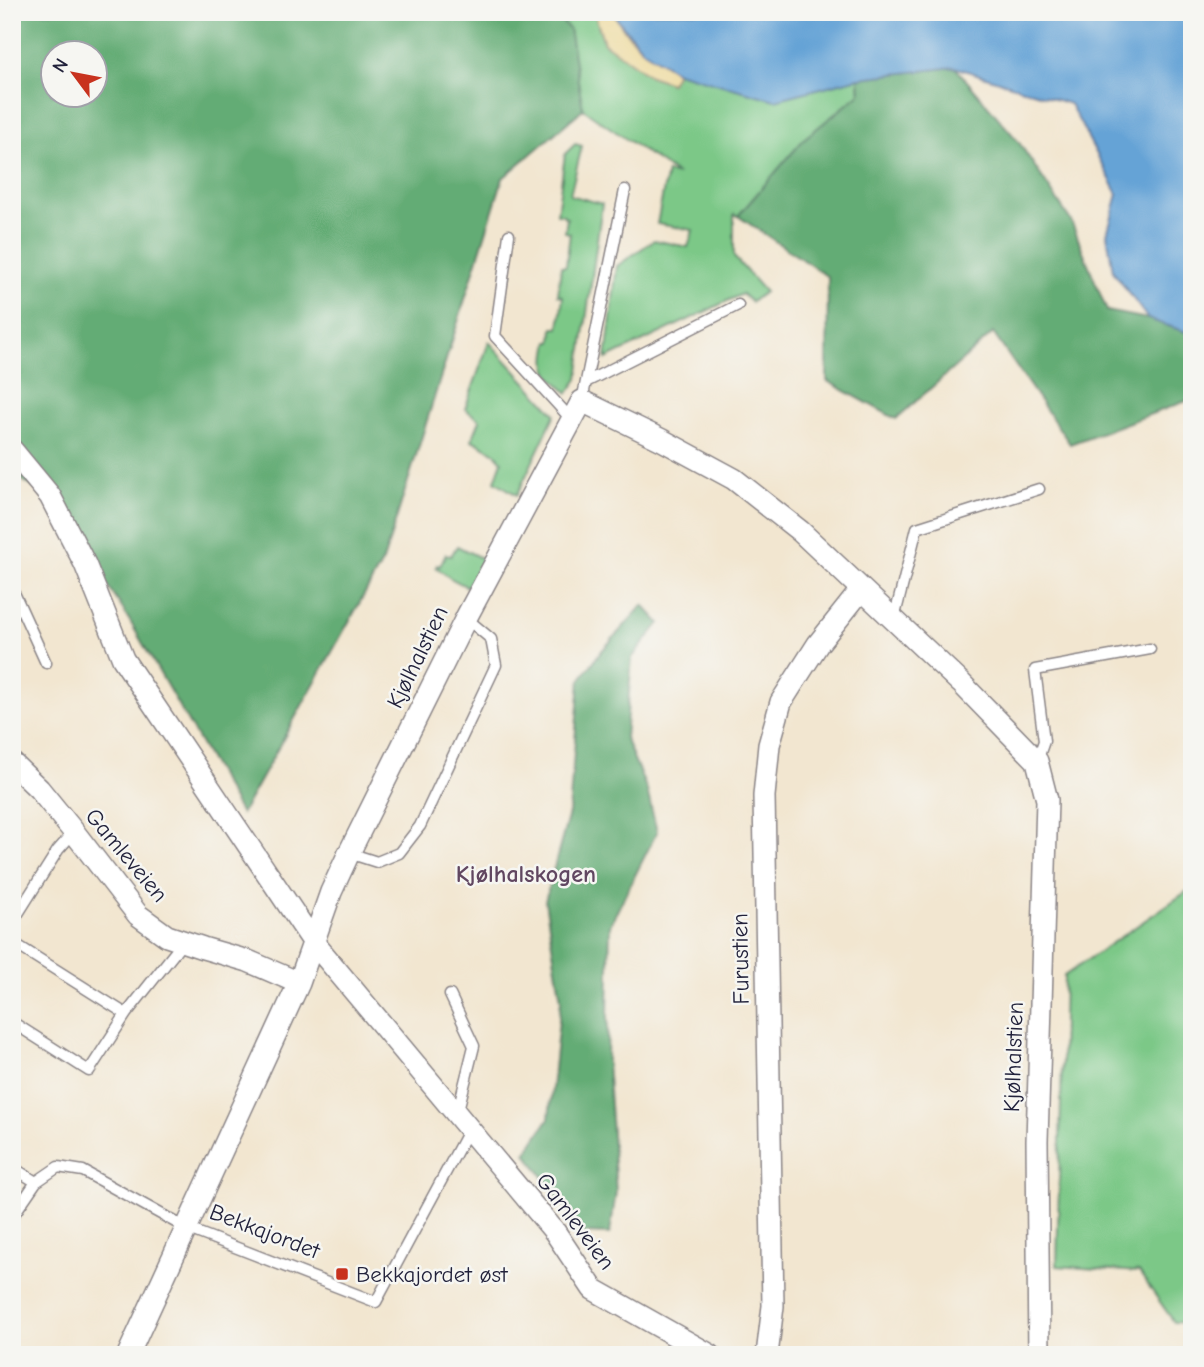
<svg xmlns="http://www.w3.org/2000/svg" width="1204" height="1367" font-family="'Comic Neue',sans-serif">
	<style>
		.green { fill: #7bc887; stroke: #4e7561; stroke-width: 2 }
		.forest { fill: #64ac74; stroke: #436758; stroke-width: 2; fill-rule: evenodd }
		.sand { fill: #eeda9e; stroke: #887e6c; stroke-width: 2 }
		.water { fill: #65a3d6; stroke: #446288; stroke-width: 2 }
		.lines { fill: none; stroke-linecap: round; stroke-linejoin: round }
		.lane-casing { stroke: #8a8486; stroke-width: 13 }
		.street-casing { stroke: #8a8486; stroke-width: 24 }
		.lane { stroke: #fff; stroke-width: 10 }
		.street { stroke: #fff; stroke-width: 21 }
		.poi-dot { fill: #c8321e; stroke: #f6f6f2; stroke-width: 2.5 }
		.labels { text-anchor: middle; stroke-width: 5; stroke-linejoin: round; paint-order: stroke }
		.street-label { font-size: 23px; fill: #22223b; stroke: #f6f6f2 }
		.poi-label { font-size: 23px; fill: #22223b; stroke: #f6f6f2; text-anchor: start }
		.neighbourhood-label { font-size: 24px; font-weight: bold; fill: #614761; stroke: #f6f6f2 }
	</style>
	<rect width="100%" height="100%" fill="#f6f6f2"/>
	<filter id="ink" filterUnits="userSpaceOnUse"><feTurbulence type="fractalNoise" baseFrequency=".0143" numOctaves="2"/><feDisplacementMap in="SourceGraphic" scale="14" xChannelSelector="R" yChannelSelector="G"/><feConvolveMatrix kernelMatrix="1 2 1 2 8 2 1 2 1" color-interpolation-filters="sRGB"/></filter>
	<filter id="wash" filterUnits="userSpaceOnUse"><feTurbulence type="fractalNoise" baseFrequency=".00686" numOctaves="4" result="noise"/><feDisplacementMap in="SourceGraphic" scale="28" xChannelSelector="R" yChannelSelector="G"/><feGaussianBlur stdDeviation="1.57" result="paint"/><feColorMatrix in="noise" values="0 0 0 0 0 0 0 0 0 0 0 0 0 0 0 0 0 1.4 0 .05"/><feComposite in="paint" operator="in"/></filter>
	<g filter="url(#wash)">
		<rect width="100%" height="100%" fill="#f2e6d0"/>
		<path class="green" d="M552 12H594L604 43 670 83 677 72 775 100 859 78 860 94 805 138 738 216 734 214V257L765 292 751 302 742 294 606 359 617 266 654 240 688 247 693 230 657 224 667 172 678 175 583 109 569 30Z
			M575 144 582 146 570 195 602 204 578 379 568 393C548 374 542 371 549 342H552L553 328H559L563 296 558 295 561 266H566L570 233 565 232 567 218 564 217V215L557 214 565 154Z
			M489 342 555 414 517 495 495 481 502 461 494 452 472 440 480 420 465 409Z
			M457 546 483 559 467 587 450 578 436 567 437 565 440 566 446 554 451 556Z
			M1192 888V1323L1174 1322 1139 1272 1057 1266 1064 976Z"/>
		<path class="forest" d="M12 12H552L569 29 583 109 503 178 383 561 241 814 124 611 50 497 12 474ZM52 52H94V94H52Z
			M955 67 1018 141 1071 221 1107 311 1148 319 1192 334V399L1070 444 993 333 896 419 827 381 828 277 738 216 805 138 860 94 859 78Z
			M643 605 660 623 632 658 625 738 647 790 657 832 610 925 607 1061 616 1192 610 1234 584 1233 526 1153 549 1118 561 1000 545 901 569 813 580 680 599 654Z"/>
		<path class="sand" d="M594 12H614C624 39 654 58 677 72L671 83 650 76 604 43Z"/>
		<path class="water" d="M614 12H1192V334L1148 319 1113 271 1107 234 1118 194 1070 104 955 67 859 78 775 100 677 72 644 51 617 19Z"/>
	</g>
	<g filter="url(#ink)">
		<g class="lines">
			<g class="lane-casing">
				<path id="lane" d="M509 235 495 336 572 420
					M586 382 738 305
					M582 401 625 190
					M15 595 46 663
					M894 619 917 528 1039 489
					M1037 761 1044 741 1035 670 1150 649
					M349 853 377 862 399 853 420 826 496 665 491 639 466 618
					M12 923 58 850 74 832
					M12 942 126 1014
					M450 995 474 1046 457 1114
					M12 1022 89 1071 126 1014 184 941
					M12 1167 36 1182
					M12 1217 36 1182 58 1167 83 1171 186 1228 376 1302 469 1129"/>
			</g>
			<g class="street-casing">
				<path id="street" d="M12 450 50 496 85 564 123 659 314 943 555 1232 593 1289 710 1355
					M12 763 39 789 74 832 138 915 167 936 203 948 248 961 299 983
					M128 1355 299 983 331 892 349 853 466 618 582 401 662 440 734 479 800 531 961 683 1037 761 1047 800 1037 1141 1039 1355
					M767 1355 773 1306 764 796 769 745 781 702 818 644 861 590"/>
			</g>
			<use href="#lane" class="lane"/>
			<use href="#street" class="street"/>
		</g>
	</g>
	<rect class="poi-dot" x="335" y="1267" width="14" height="14" rx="3.5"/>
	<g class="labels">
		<g class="street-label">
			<text transform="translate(417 657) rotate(-64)" y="8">Kjølhalstien</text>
			<text transform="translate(127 855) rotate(50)" y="8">Gamleveien</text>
			<text transform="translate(740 959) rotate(-91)" y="8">Furustien</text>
			<text transform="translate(1013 1057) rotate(-88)" y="8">Kjølhalstien</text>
			<text transform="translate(576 1221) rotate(53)" y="8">Gamleveien</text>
			<text transform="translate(265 1231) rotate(21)" y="8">Bekkajordet</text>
		</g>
		<g class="poi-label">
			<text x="356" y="1282">Bekkajordet øst</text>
		</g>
		<g class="neighbourhood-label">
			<text x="526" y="882">Kjølhalskogen</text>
		</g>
	</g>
	<rect width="1204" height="1367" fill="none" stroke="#f6f6f2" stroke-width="42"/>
	<g transform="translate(74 74) rotate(302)"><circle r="33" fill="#f6f6f2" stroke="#a1a1a9" stroke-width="2"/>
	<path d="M0-5L12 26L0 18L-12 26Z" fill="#c8321e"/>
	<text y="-10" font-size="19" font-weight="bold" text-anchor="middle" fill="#22223b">N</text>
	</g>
</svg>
